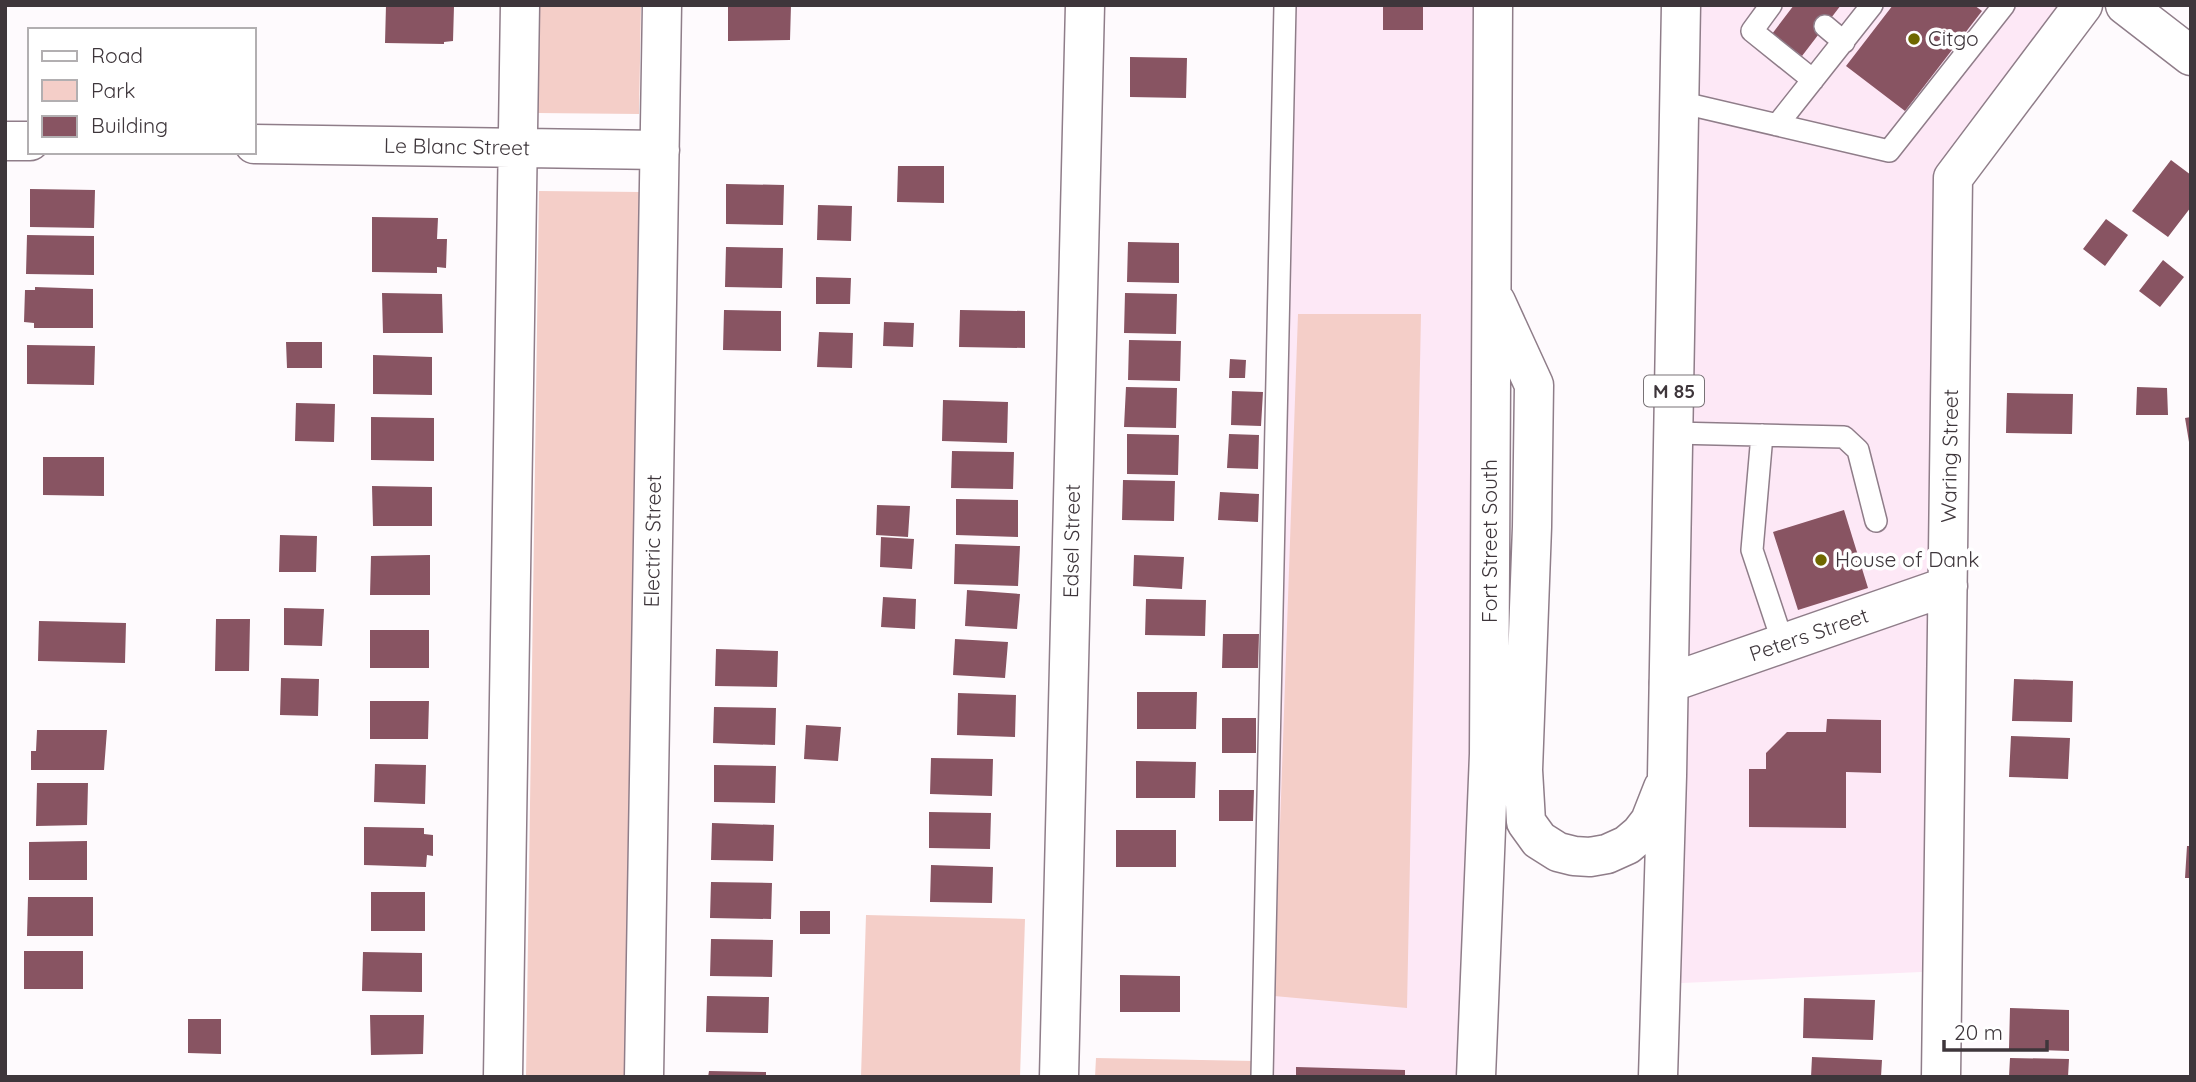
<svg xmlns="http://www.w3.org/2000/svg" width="2196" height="1082" font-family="Quicksand,sans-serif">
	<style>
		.built { fill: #fde8f6 }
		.green { fill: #f4cec8 }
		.building { fill: #885462 }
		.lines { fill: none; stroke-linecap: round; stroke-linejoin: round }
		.service-casing { stroke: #8f7d89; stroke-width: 24 }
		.minor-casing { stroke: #8f7d89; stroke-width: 41 }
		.secondary-casing { stroke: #8f7d89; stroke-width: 41 }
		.primary-casing { stroke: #8f7d89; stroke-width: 41 }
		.service { stroke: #fff; stroke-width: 21 }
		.minor { stroke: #fff; stroke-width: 38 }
		.secondary { stroke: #fff; stroke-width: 38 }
		.primary { stroke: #fff; stroke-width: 38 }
		.poi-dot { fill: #6f6800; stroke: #fff; stroke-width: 2.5 }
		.labels { text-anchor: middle; stroke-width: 7; stroke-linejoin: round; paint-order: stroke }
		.shield { fill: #fff; stroke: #787276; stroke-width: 2 }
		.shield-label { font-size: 19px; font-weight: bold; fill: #3e363b }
		.poi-label { font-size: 21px; fill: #3e363b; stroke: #fff; text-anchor: start }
		.street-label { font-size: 21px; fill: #3e363b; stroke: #fff }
	</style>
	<rect width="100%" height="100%" fill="#fefafd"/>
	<path class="built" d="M1285 5H1493L1476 1077H1262Z
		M1681 5H2083L1953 178 1943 971 1661 984Z"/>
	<path class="green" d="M538 5H641L639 114 537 113Z
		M539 191 641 192 628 1077H526Z
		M1298 314H1421L1407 1008 1274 996Z
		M866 915 1025 919 1020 1077H861Z
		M1096 1058 1254 1061V1077H1095Z"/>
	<path class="building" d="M386 5 454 6 453 41 444 42V44L385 43Z
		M728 5H791L790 40 728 41Z
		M1383 5H1423V30H1383Z
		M1794 5H1841L1802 56 1772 34Z
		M1893 5H1974L1982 11 1905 111 1846 66Z
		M1130 57 1187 58 1186 98 1130 97Z
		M2171 160 2191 175V207L2168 237 2132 211Z
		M898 166H944V203L897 202Z
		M726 184 784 185 783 225 726 224Z
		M30 189 95 190 94 228 30 227Z
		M818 205 852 206 851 241 817 240Z
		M372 217 438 218 437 239H447L446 268 437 267V273L372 272Z
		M2106 219 2128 235 2105 266 2083 249Z
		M27 235 94 236V275L26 274Z
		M1128 242 1179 243V283L1127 282Z
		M726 247 783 248 782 288 725 287Z
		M2163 260 2184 277 2160 307 2139 291Z
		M816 277 851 278 850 304H816Z
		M35 287 93 289V328H34V323L24 322 25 290H35Z
		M382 293 442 294 443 333H383Z
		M1125 293 1177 294 1176 334 1124 333Z
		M724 310 781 311V351L723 350Z
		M960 310 1025 311V348L959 347Z
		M884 322 914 323 913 347 883 346Z
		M819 332 853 333 852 368 817 367Z
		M1129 340 1181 341 1180 381 1128 380Z
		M286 342H322V368H287Z
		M27 345 95 346 94 385 27 384Z
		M373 355 432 357V395L373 394Z
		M1230 359 1246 360 1245 378H1229Z
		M1126 387 1177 388 1176 428 1124 427Z
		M2137 387 2167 388 2168 415H2136Z
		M1232 391 1263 392 1261 426 1231 425Z
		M2007 393 2073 394 2072 434 2006 433Z
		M943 400 1008 402 1007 443 942 441Z
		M296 403 335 404 334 442 295 441Z
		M371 417 434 418V461L371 460Z
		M2191 417V441L2189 442 2185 418Z
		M1127 434 1179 435 1178 475 1127 474Z
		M1229 434 1259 435 1258 469 1227 468Z
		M952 451 1014 452 1013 489 951 488Z
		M43 457H104V496L43 495Z
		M1123 480 1175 481 1174 521 1122 520Z
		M372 486 432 487V526H373Z
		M1220 492 1259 494 1258 522 1218 520Z
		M956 499 1018 500V537L956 535Z
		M877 505 910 506 908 537 876 535Z
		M1844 510 1868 588 1798 610 1773 532Z
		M280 535 317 536 316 572H279Z
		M881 537 914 539 912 569 880 567Z
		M955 544 1020 546 1018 586 954 584Z
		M430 555V595H370L371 556Z
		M1134 555 1184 557 1182 589 1133 586Z
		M967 590 1020 594 1017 629 965 626Z
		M883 597 916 599 915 629 881 627Z
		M1146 599 1206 600 1205 636 1145 635Z
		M284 608 324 609 322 646 284 645Z
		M216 619H250L249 671H215Z
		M39 621 126 623 125 663 38 661Z
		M370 630H429V668H370Z
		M1223 634H1259L1258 668H1222Z
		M955 639 1008 642 1005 678 953 675Z
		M716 649 778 651 777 687 715 686Z
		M281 678 319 679 318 716 280 715Z
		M2014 679 2073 681 2072 722 2012 721Z
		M1137 692H1197L1196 729H1137Z
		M958 693 1016 695 1015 737 957 735Z
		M370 701H429L428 739H370Z
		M714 707 776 708 775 745 713 743Z
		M1222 718H1256V753H1222Z
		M1827 719 1881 720V773L1846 772V828L1749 827V769H1766V753L1787 732H1826Z
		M806 725 841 727 838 761 804 759Z
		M37 730H107L104 770H31V751H36Z
		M2011 736 2070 738 2068 779 2009 777Z
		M931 758 993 759 992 796 930 794Z
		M1136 761 1196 762 1195 798H1136Z
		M375 764 426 765 425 804 374 802Z
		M714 765 776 766 775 803 714 802Z
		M37 783H88L87 825 36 826Z
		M1219 790H1254L1253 821H1219Z
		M929 812 991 813 990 849 929 848Z
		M712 823 774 825 773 861 711 860Z
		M364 827 424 828V834L433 835V856L427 855 426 867 364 865Z
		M1116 830H1176V867H1116Z
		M87 841V880H29V842Z
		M2187 846H2191V878H2185Z
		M931 865 993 867 992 903 930 902Z
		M711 882 772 883 771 919 710 918Z
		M371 892H425V931H371Z
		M28 897H93V936H27Z
		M800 911H830V934H800Z
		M711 939 773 940 772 977 710 976Z
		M24 951H83V989H24Z
		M363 952 422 953V992L362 991Z
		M1120 975 1180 976V1012H1120Z
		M707 996 769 997 768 1033 706 1032Z
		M1804 998 1875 1000 1873 1040 1803 1038Z
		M2010 1008 2069 1010V1051L2009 1049Z
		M370 1015H424L423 1054 371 1055Z
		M188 1019H221V1054L188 1053Z
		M1812 1057 1882 1060 1881 1077H1811Z
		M2010 1058 2069 1059 2068 1077H2009Z
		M1296 1067 1405 1070V1077H1296Z
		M709 1071 766 1072V1077H708Z"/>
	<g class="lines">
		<g class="service-casing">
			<path id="service" d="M1771 5 1752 31 1813 80
				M1825 26 1844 42
				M1679 102 1889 151 2004 5
				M1777 125 1872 5
				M1674 433 1844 437 1858 450 1876 521
				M1762 435 1752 550 1783 643
				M1262 1077 1285 5"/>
		</g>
		<g class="minor-casing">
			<path id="minor" d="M5 141H30
				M254 144 660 150
				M1669 683 1948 586
				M503 1077 520 5
				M644 1077 662 5
				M1059 1077 1085 5
				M1941 1077 1953 178 2083 5"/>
		</g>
		<g class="secondary-casing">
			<path id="secondary" d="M2125 5 2191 56"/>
		</g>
		<g class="primary-casing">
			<path id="primary" d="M1496 302 1534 385 1532 527 1523 770 1526 822 1539 840 1558 852 1574 856 1590 857 1607 854 1627 845 1640 834 1650 821 1663 788
				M1476 1077 1489 754 1493 5
				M1658 1077 1667 776 1681 5"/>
		</g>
		<use href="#service" class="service"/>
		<use href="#minor" class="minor"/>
		<use href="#secondary" class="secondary"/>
		<use href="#primary" class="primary"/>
	</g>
	<g class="poi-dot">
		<circle cx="1914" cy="39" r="7"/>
		<circle cx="1821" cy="560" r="7"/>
	</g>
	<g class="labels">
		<rect class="shield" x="1644" y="375.5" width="60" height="31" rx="5"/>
		<g class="shield-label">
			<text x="1674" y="398">M 85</text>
		</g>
		<g class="poi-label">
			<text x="1928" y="46">Citgo</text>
			<text x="1835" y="567">House of Dank</text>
		</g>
		<g class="street-label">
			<text transform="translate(457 147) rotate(1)" y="7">Le Blanc Street</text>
			<text transform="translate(1950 456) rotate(-89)" y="7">Waring Street</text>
			<text transform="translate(653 541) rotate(-89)" y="7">Electric Street</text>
			<text transform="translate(1072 541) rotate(-89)" y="7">Edsel Street</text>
			<text transform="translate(1490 541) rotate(-90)" y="7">Fort Street South</text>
			<text transform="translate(1809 635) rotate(-19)" y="7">Peters Street</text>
		</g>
	</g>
	<rect width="2196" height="1082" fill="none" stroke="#3e363b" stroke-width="14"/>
	<rect x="28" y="28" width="228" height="126" fill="#ffffff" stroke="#b2afb1" stroke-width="2"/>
	<rect x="42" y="51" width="35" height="10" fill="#ffffff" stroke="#b2afb1" stroke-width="2"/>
	<text x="91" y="63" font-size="21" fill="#3e363b">Road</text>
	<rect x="42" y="80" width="35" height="21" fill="#f4cec8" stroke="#b2afb1" stroke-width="2"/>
	<text x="91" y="98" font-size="21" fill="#3e363b">Park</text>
	<rect x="42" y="116" width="35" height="21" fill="#885462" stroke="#b2afb1" stroke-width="2"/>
	<text x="91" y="133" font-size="21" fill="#3e363b">Building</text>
	<path d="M1944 1040v10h103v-10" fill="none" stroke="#3e363b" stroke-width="3.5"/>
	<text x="1954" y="1040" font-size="21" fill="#3e363b" stroke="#ffffff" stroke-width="5" paint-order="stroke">20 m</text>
</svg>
